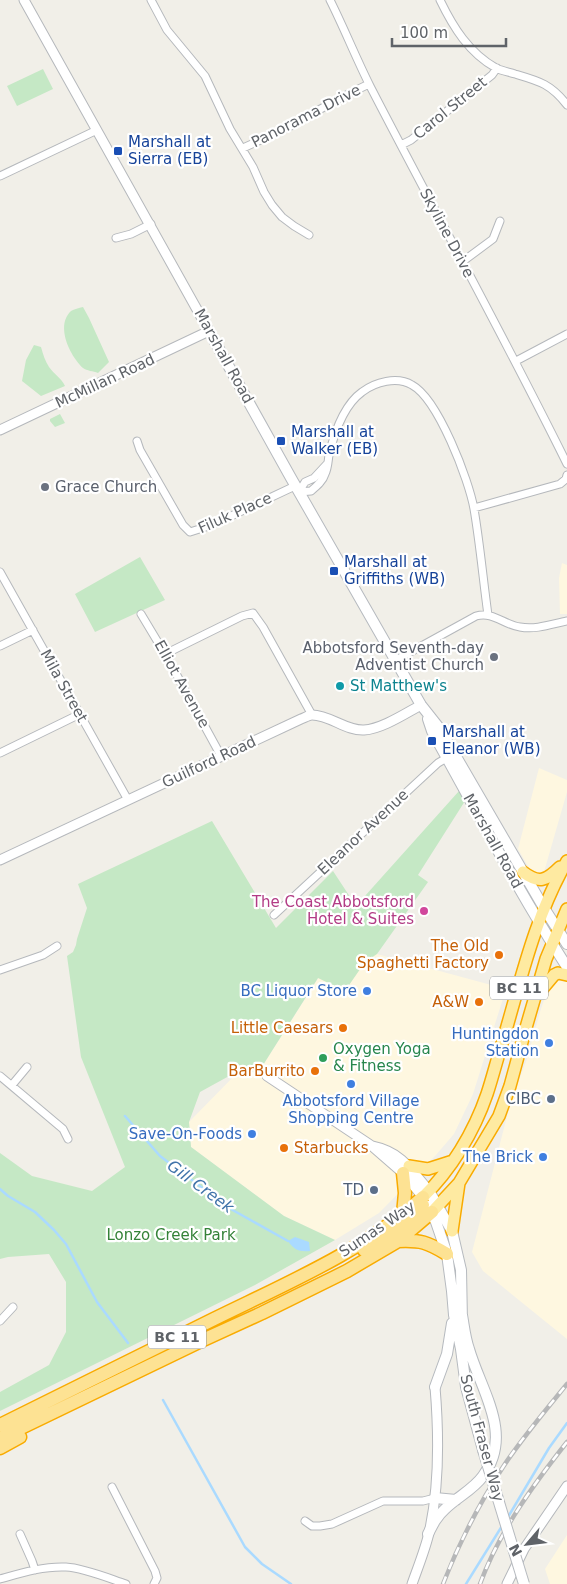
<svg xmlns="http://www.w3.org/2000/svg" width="567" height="1584" font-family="'DejaVu Sans',sans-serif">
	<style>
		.commercial { fill: #fef7e0 }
		.green { fill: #c5e8c5 }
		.water { fill: #aadaff }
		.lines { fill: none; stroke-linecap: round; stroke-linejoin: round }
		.stream { stroke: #aadaff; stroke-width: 2.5 }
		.minor-casing { stroke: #b5b8bc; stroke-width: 9 }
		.tertiary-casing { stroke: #b5b8bc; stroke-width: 11 }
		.secondary-casing { stroke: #b6babf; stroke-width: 12 }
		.trunk-casing { stroke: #f9ab00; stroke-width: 14 }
		.motorway-casing { stroke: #f9ab00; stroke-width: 15 }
		.minor { stroke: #fff; stroke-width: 7 }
		.tertiary { stroke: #fff; stroke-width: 9 }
		.secondary { stroke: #fff; stroke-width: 10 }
		.trunk { stroke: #feeaa1; stroke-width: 11 }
		.motorway { stroke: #fde293; stroke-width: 12 }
		.rail-casing { stroke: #b6b7b8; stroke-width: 4.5 }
		.rail { stroke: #fff; stroke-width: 2.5; stroke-dasharray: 8; stroke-linecap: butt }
		.secondary-bridge-casing { stroke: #b6babf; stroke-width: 12; stroke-linecap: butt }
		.secondary-bridge { stroke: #fff; stroke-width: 10 }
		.transit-dot { fill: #1a4fb4; stroke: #fff; stroke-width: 2 }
		.worship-dot { fill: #6b7280; stroke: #fff; stroke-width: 2 }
		.culture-dot { fill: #0f9aa8; stroke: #fff; stroke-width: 2 }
		.hotel-dot { fill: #d1479c; stroke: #fff; stroke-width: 2 }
		.food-dot { fill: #e8710a; stroke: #fff; stroke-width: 2 }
		.shop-dot { fill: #3f7fe0; stroke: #fff; stroke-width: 2 }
		.leisure-dot { fill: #2e9e5b; stroke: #fff; stroke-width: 2 }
		.service-dot { fill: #5c6f8a; stroke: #fff; stroke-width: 2 }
		.labels { text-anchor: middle; stroke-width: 4.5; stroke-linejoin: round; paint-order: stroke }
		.shield { fill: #fff; stroke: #8f9295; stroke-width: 1 }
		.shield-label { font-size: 14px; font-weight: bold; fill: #5f6368 }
		.street-label { font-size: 15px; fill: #5f6368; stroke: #fff }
		.transit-label { font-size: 15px; fill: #164399; stroke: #fff; text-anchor: start }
		.worship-label { font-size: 15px; fill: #5b616d; stroke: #fff; text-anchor: start }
		.culture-label { font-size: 15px; fill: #0d838f; stroke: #fff; text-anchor: start }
		.hotel-label { font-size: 15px; fill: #b23c85; stroke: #fff; text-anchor: end }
		.food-label { font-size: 15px; fill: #c56008; stroke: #fff; text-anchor: end }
		.shop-label { font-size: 15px; fill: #366cbe; stroke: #fff; text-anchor: end }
		.leisure-label { font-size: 15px; fill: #27864d; stroke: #fff; text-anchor: start }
		.service-label { font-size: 15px; fill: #4e5e75; stroke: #fff; text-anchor: end }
		.park-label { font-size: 15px; fill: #348238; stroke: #fff }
		.water-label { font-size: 16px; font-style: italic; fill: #4174aa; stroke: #fff }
	</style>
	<rect width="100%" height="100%" fill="#f1efe8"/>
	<path class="commercial" d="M562 563 567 565V614H560L559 578Z
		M539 768 567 780V792L544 872 535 873 529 868 518 849Z
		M340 944 506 989 473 1094 454 1134 435 1156 379 1213 335 1240 284 1216 191 1147 189 1122 240 1070 258 1073Z
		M560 980 567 982V1339L483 1271 472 1252 511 1101 527 1059 540 1012 548 988 553 981Z
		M567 1535V1584H550L545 1569Z"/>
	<path class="green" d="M43 69 53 89 17 106 7 86Z
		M83 307 89 318 109 362 98 373C93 371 87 371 83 368 70 356 55 326 71 311 74 309 79 308 83 307Z
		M34 345 41 347C43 354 45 361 49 367 54 374 62 379 65 386L41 396 22 381 26 360Z
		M60 414 65 423 55 427 50 421V419Z
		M140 557 165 600 95 632 75 594Z
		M459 791 465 801 418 875 428 882 377 954 365 962 345 991 318 978 258 1073 240 1070 200 1092 189 1122 191 1147 284 1216 335 1240 255 1285 0 1411V1392L49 1365 66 1332V1282L49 1254 8 1257 0 1259V1153L32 1176 92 1191 125 1167 81 1057 67 956 73 952 76 945 77 939 87 908 78 884 212 821 276 928 333 871 356 906Z"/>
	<path class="water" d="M295 1237 309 1242 310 1251C299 1252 294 1250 288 1241Z"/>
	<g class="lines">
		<path class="stream" d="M125 1116 160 1156 229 1208 288 1241
			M0 1189 8 1196 35 1212 54 1230 66 1244 97 1302 128 1343
			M163 1400 245 1547 262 1564 291 1584
			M508 1517 549 1448 567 1423
			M466 1584 502 1526"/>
		<g class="minor-casing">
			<path id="minor" d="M151 0 167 30 205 76 230 129 253 167 264 192 272 205 282 217 294 226 309 235
				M330 0C344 28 356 58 370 86 435 212 504 336 567 464
				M440 0C453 27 469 53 496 68 502 71 509 72 515 74 539 81 551 84 567 105
				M401 145 411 140 492 75 497 68
				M243 148 287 128 340 98 369 84
				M0 176 97 130
				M116 238 131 234 151 224
				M462 262 493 239 500 221
				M516 361 567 334
				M137 441 140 450 183 525 190 532 212 525 295 486
				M299 492 311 491C317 486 323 481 325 474 328 468 328 461 329 455 334 434 344 405 362 392 375 382 397 376 412 385 438 399 469 480 474 509 480 544 483 579 488 615
				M299 492 305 482 314 478 327 464
				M474 508 560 484 566 479 567 475
				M0 572 128 800
				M141 614 168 659 221 756
				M0 646 33 630
				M165 654 242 616 253 613 263 627 312 715
				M396 660 476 616C493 611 504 625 520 627 536 630 552 624 567 621
				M0 753 80 714
				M274 915 438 763 450 756
				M0 970 43 955 57 946
				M0 1076 63 1129 68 1139
				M12 1085 27 1067
				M0 1321 13 1307
				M112 1487 155 1571 157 1578 154 1584
				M305 1521 312 1526H320L332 1524 383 1501H423L435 1498
				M20 1534 32 1561 35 1570
				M0 1579C21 1573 43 1566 66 1567 84 1568 108 1578 126 1584"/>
		</g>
		<g class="tertiary-casing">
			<path id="tertiary" d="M0 430 209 331 24 0
				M0 860 301 719C304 718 309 715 312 715 330 715 346 731 364 730 382 729 406 713 421 705
				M267 1076 372 1146 403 1173 423 1197
				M372 1146C401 1152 411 1169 429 1191
				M412 1584C418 1567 425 1550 429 1533 440 1485 439 1435 435 1387
				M507 1584 524 1549 567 1486"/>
		</g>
		<g class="secondary-casing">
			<path id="secondary" d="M209 331 291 478 421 705 440 729 544 908 567 944
				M428 719 432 731C476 810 518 891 567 967
				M429 1191 452 1231 461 1270 462 1321
				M428 1206 436 1222 447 1254 452 1291 454 1315 461 1349 466 1387 483 1450
				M435 1387 447 1354 452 1323
				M435 1498 456 1500
				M428 1534C433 1524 437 1516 445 1509 457 1497 473 1490 483 1476 514 1434 481 1391 469 1349 465 1338 464 1326 462 1315"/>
		</g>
		<g class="trunk-casing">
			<path id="trunk" d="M523 872C539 884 546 881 560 867
				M538 994 554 975 558 973 567 975
				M409 1166 428 1169 453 1161
				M423 1197C451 1170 474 1132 487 1094 492 1079 496 1063 501 1047 520 984 534 918 567 861
				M432 1212 459 1183 499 1116 510 1086 525 1031 546 959 567 909
				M452 1231 459 1183"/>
		</g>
		<g class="motorway-casing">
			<path id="motorway" d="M403 1173 405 1193 403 1214
				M398 1241C421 1240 427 1242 447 1254
				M364 1250 411 1219 423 1205
				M0 1425C72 1390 143 1354 214 1319 285 1284 364 1251 423 1197
				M0 1438 203 1340 262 1313 347 1271 398 1241 432 1212
				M0 1448 20 1437"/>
		</g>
		<use href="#minor" class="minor"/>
		<use href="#tertiary" class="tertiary"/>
		<use href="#secondary" class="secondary"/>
		<use href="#trunk" class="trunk"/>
		<use href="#motorway" class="motorway"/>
		<g class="rail-casing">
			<path id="rail" d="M443 1584C459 1543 479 1504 503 1467 522 1438 545 1411 567 1384
				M480 1584C499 1532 533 1485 567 1442"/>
		</g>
		<use href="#rail" class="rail"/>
		<g class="secondary-bridge-casing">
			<path id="secondary-bridge" d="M483 1450 524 1584"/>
		</g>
		<use href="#secondary-bridge" class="secondary-bridge"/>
	</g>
	<g class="transit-dot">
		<rect x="113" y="146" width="10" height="10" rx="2.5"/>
		<rect x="276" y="436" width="10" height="10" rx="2.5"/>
		<rect x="329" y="566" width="10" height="10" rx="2.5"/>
		<rect x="427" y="736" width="10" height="10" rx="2.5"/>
	</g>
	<g class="worship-dot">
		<circle cx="45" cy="487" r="5"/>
		<circle cx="494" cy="657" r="5"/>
	</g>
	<circle class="culture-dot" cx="340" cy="686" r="5"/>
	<circle class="hotel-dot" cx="424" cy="911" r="5"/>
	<g class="food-dot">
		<circle cx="499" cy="955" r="5"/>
		<circle cx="479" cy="1002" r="5"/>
		<circle cx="343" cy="1028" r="5"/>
		<circle cx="315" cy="1071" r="5"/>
		<circle cx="284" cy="1148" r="5"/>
	</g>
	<g class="shop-dot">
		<circle cx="367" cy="991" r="5"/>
		<circle cx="549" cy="1043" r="5"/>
		<circle cx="351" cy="1084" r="5"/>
		<circle cx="252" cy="1134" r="5"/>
		<circle cx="543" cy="1157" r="5"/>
	</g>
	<circle class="leisure-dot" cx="323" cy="1058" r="5"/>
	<g class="service-dot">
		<circle cx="551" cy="1099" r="5"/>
		<circle cx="374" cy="1190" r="5"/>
	</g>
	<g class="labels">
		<g class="shield">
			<rect x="490" y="976.5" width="58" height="23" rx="4"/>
			<rect x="148" y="1325.5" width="58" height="23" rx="4"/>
		</g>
		<g class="shield-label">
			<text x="519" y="993">BC 11</text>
			<text x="177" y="1342">BC 11</text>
		</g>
		<g class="street-label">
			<text transform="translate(450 108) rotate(-39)" y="5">Carol Street</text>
			<text transform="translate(306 116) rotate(-27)" y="5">Panorama Drive</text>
			<text transform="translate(447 233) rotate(62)" y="5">Skyline Drive</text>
			<text transform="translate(224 356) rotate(61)" y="5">Marshall Road</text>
			<text transform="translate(105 381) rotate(-25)" y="5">McMillan Road</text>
			<text transform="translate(235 513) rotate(-24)" y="5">Filuk Place</text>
			<text transform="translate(182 684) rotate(61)" y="5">Elliot Avenue</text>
			<text transform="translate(64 686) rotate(61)" y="5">Mila Street</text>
			<text transform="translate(209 762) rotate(-25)" y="5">Guilford Road</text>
			<text transform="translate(363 832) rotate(-43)" y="5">Eleanor Avenue</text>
			<text transform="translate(493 841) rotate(61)" y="5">Marshall Road</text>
			<text transform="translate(377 1229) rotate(-34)" y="5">Sumas Way</text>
			<text transform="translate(482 1438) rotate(75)" y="5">South Fraser Way</text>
		</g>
		<g class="transit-label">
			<text x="128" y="147">Marshall at<tspan x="128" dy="17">Sierra (EB)</tspan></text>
			<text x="291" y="437">Marshall at<tspan x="291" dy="17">Walker (EB)</tspan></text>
			<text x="344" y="567">Marshall at<tspan x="344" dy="17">Griffiths (WB)</tspan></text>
			<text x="442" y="737">Marshall at<tspan x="442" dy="17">Eleanor (WB)</tspan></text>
		</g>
		<g class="worship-label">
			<text x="55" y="492">Grace Church</text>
			<text x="484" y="653" text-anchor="end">Abbotsford Seventh-day<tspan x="484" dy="17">Adventist Church</tspan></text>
		</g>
		<g class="culture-label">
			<text x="350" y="691">St Matthew's</text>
		</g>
		<g class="hotel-label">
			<text x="414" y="907">The Coast Abbotsford<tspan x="414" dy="17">Hotel &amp; Suites</tspan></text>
		</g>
		<g class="food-label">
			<text x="489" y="951">The Old<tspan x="489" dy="17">Spaghetti Factory</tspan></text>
			<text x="469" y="1007">A&amp;W</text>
			<text x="333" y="1033">Little Caesars</text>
			<text x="305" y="1076">BarBurrito</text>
			<text x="294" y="1153" text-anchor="start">Starbucks</text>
		</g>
		<g class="shop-label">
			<text x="357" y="996">BC Liquor Store</text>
			<text x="539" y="1039">Huntingdon<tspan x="539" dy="17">Station</tspan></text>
			<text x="351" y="1106" text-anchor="middle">Abbotsford Village<tspan x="351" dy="17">Shopping Centre</tspan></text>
			<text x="242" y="1139">Save-On-Foods</text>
			<text x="533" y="1162">The Brick</text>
		</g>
		<g class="leisure-label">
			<text x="333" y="1054">Oxygen Yoga<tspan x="333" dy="17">&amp; Fitness</tspan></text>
		</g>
		<g class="service-label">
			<text x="541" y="1104">CIBC</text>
			<text x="364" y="1195">TD</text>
		</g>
		<g class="park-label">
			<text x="171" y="1240">Lonzo Creek Park</text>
		</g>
		<g class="water-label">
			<text transform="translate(201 1186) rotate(36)" y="6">Gill Creek</text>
		</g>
	</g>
	<g transform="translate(527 1544) rotate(242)" stroke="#ffffff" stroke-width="4" paint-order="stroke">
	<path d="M0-4L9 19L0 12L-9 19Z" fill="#5f6368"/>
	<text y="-8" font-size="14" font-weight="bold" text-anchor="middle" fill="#5f6368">N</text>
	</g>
	<path d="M392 38v8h114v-8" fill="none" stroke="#5f6368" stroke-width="2.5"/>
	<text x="400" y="38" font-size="15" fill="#5f6368" stroke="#ffffff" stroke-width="4" paint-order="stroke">100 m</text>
</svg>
